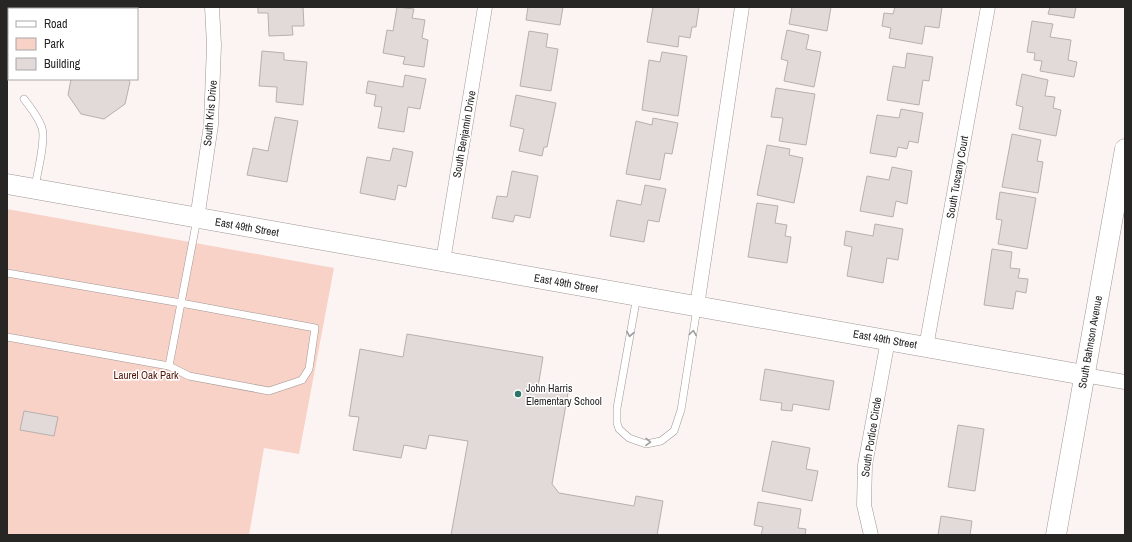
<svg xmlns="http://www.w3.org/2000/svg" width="1132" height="542" font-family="'Archivo Narrow',sans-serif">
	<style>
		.green { fill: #f8d1c7 }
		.building { fill: #e2dad8; stroke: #b7b0ae }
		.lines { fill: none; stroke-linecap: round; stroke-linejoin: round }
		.lane-casing { stroke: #9e9795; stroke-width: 8 }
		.street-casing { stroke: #9e9795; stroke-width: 15 }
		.secondary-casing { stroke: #9e9795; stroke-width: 21 }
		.lane { stroke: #fff; stroke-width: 7 }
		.street { stroke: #fff; stroke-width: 14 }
		.secondary { stroke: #fff; stroke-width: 20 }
		.oneway { stroke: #9e9d9d }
		.poi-dot { fill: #2d746b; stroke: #fff; stroke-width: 1.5 }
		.labels { text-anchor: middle; stroke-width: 3; stroke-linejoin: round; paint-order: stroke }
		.street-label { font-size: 11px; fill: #282525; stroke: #fff }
		.park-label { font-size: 11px; fill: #501508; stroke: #fff }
		.poi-label { font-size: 11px; fill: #282525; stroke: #fff; text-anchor: start }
	</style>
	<rect width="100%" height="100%" fill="#fcf4f2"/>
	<path class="green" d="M7 209 334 268 299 454 264 448 249 535H7Z"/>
	<path class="building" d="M7 7H24L21 9H9V17L7 19Z
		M29 7H73L75 9H30Z
		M258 7H303L304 26H292L293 35 269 36 268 13H258Z
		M397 7 414 9 412 18 425 20 422 38 428 40 424 67 403 64 405 57 383 53 387 30 393 31Z
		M528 7H563L560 25 526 20Z
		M653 7H699L696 27H692L690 38 679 36 678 47 647 42Z
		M792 7H831L827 31 789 24Z
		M895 7H942L939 28 925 26 922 44 889 38 891 28 882 26 884 13 893 14Z
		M1050 7H1076L1074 18 1048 14Z
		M1032 21 1053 24 1050 37 1071 40 1068 60 1077 62 1074 77 1040 71 1042 61 1034 60 1035 53 1027 52Z
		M787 30 809 35 806 49 821 52 814 87 784 81 788 61 781 59Z
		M529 31 548 34 546 47 558 49 551 91 520 86Z
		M262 51 284 53V60L307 62 303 105 276 102 277 87 259 86Z
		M662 52 687 56 678 116 642 110 649 60 660 62Z
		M907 53 933 57 929 81 923 80 919 105 887 100 893 66 905 68Z
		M1022 74 1048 80 1045 96 1055 97 1053 108 1061 110 1056 136 1019 129 1023 107 1016 105Z
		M405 75 426 79 420 109 408 107 404 132 378 128 382 107 374 106 376 95 366 93 368 81 403 87Z
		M71 79H128L130 82 125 104 104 119 81 114 68 95Z
		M776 88 815 94 806 145 779 141 783 118 771 117Z
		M516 95 556 103 547 147H544L542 156 519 151 524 129 510 126Z
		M901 109 923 113 918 143 909 141 907 149 898 147 896 157 870 153 877 115 899 118Z
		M275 117 298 121 287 182 247 175 253 148 268 151Z
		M653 118 678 123 672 154 665 153 660 180 626 174 636 121 652 125Z
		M1012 134 1041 140 1037 161 1043 162 1038 193 1002 187Z
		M767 145 790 149 789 155 803 158 794 203 757 195Z
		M393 148 413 152 406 187 398 185 395 200 360 193 367 157 390 161Z
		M892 167 912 171 907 204 896 201 893 217 860 211 867 176 889 180Z
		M512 171 538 176 530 218 515 215 513 222 492 218 497 196 507 197Z
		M645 185 666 189 659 222 648 220 644 242 610 236 617 200 641 205Z
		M1000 192 1036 198 1027 249 998 244 1002 220 996 219Z
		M757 203 778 206 775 223 787 225 785 236 791 237 787 263 748 257Z
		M875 224 903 229 898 260 887 258 883 283 847 276 852 247 844 245 846 231 873 236Z
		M992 249 1012 252 1010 268 1020 269 1018 278 1028 279 1026 293 1016 291 1013 309 984 305Z
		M407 334 543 357 538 387 568 393 552 484 559 493 634 506 636 496 663 501 657 535H451L468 441 429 435 426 449 404 445 401 458 353 450 359 417 349 416 360 349 403 357Z
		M765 369 834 381 829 410 793 404 792 411 781 410 782 403 760 400Z
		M24 411 58 417 54 436 20 430Z
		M958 425 984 429 975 491 948 487Z
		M772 441 810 448 806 469 818 471 812 501 762 491Z
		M758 502 801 509 798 528 806 529 805 535H761L763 527 754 525Z
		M941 516 972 521 970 535H938Z"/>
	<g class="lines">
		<g class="lane-casing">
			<path id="lane" d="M24 99C31 108 39 118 42 128 46 140 37 174 35 187
				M7 273 181 303 315 328 309 369 302 380 269 391 189 376 169 366 7 337
				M637 296 617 408V423L619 429 629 438 646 444 661 441 674 431 681 410 697 308
				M169 366 197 219"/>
		</g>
		<g class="street-casing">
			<path id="street" d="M197 219 211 125 214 45 212 7
				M443 261 485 7
				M697 306 742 7
				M926 347 988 7
				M1084 375 1125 382
				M871 535 864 505 865 465 888 340"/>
		</g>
		<g class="secondary-casing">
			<path id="secondary" d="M7 184 1084 375
				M1056 535 1125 149"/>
		</g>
		<use href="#lane" class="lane"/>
		<use href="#street" class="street"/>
		<use href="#secondary" class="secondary"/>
	</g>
	<defs><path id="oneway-chevron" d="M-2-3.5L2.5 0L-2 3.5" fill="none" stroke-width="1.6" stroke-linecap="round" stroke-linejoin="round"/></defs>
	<g class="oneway">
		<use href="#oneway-chevron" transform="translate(693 333) rotate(-81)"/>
		<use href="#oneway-chevron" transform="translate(630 334) rotate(100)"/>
		<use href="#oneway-chevron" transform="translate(648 442) rotate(1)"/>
	</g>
	<circle class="poi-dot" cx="518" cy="394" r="4"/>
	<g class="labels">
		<g class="street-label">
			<text transform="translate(210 113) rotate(-85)" y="4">South Kris Drive</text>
			<text transform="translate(464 134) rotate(-80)" y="4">South Benjamin Drive</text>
			<text transform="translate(957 177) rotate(-80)" y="4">South Tuscany Court</text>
			<text transform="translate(247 227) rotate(10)" y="4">East 49th Street</text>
			<text transform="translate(566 283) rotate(10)" y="4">East 49th Street</text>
			<text transform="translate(885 339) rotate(10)" y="4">East 49th Street</text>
			<text transform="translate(1090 342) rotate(-80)" y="4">South Bahnson Avenue</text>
			<text transform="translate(871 437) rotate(-81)" y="4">South Portice Circle</text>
		</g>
		<g class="park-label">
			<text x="146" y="379">Laurel Oak Park</text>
		</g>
		<g class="poi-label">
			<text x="526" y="392">John Harris<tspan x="526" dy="13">Elementary School</tspan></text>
		</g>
	</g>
	<rect width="1132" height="542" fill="none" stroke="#282525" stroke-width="16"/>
	<rect x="8" y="8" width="130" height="72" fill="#ffffff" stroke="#a9a8a8"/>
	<rect x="16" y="21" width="20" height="6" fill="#ffffff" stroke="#a9a8a8"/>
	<text x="44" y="28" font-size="12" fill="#282525">Road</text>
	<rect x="16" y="38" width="20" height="12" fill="#f8d1c7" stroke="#a9a8a8"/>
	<text x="44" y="48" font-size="12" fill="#282525">Park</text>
	<rect x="16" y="58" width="20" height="12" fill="#e2dad8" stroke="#a9a8a8"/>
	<text x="44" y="68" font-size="12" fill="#282525">Building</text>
</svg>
